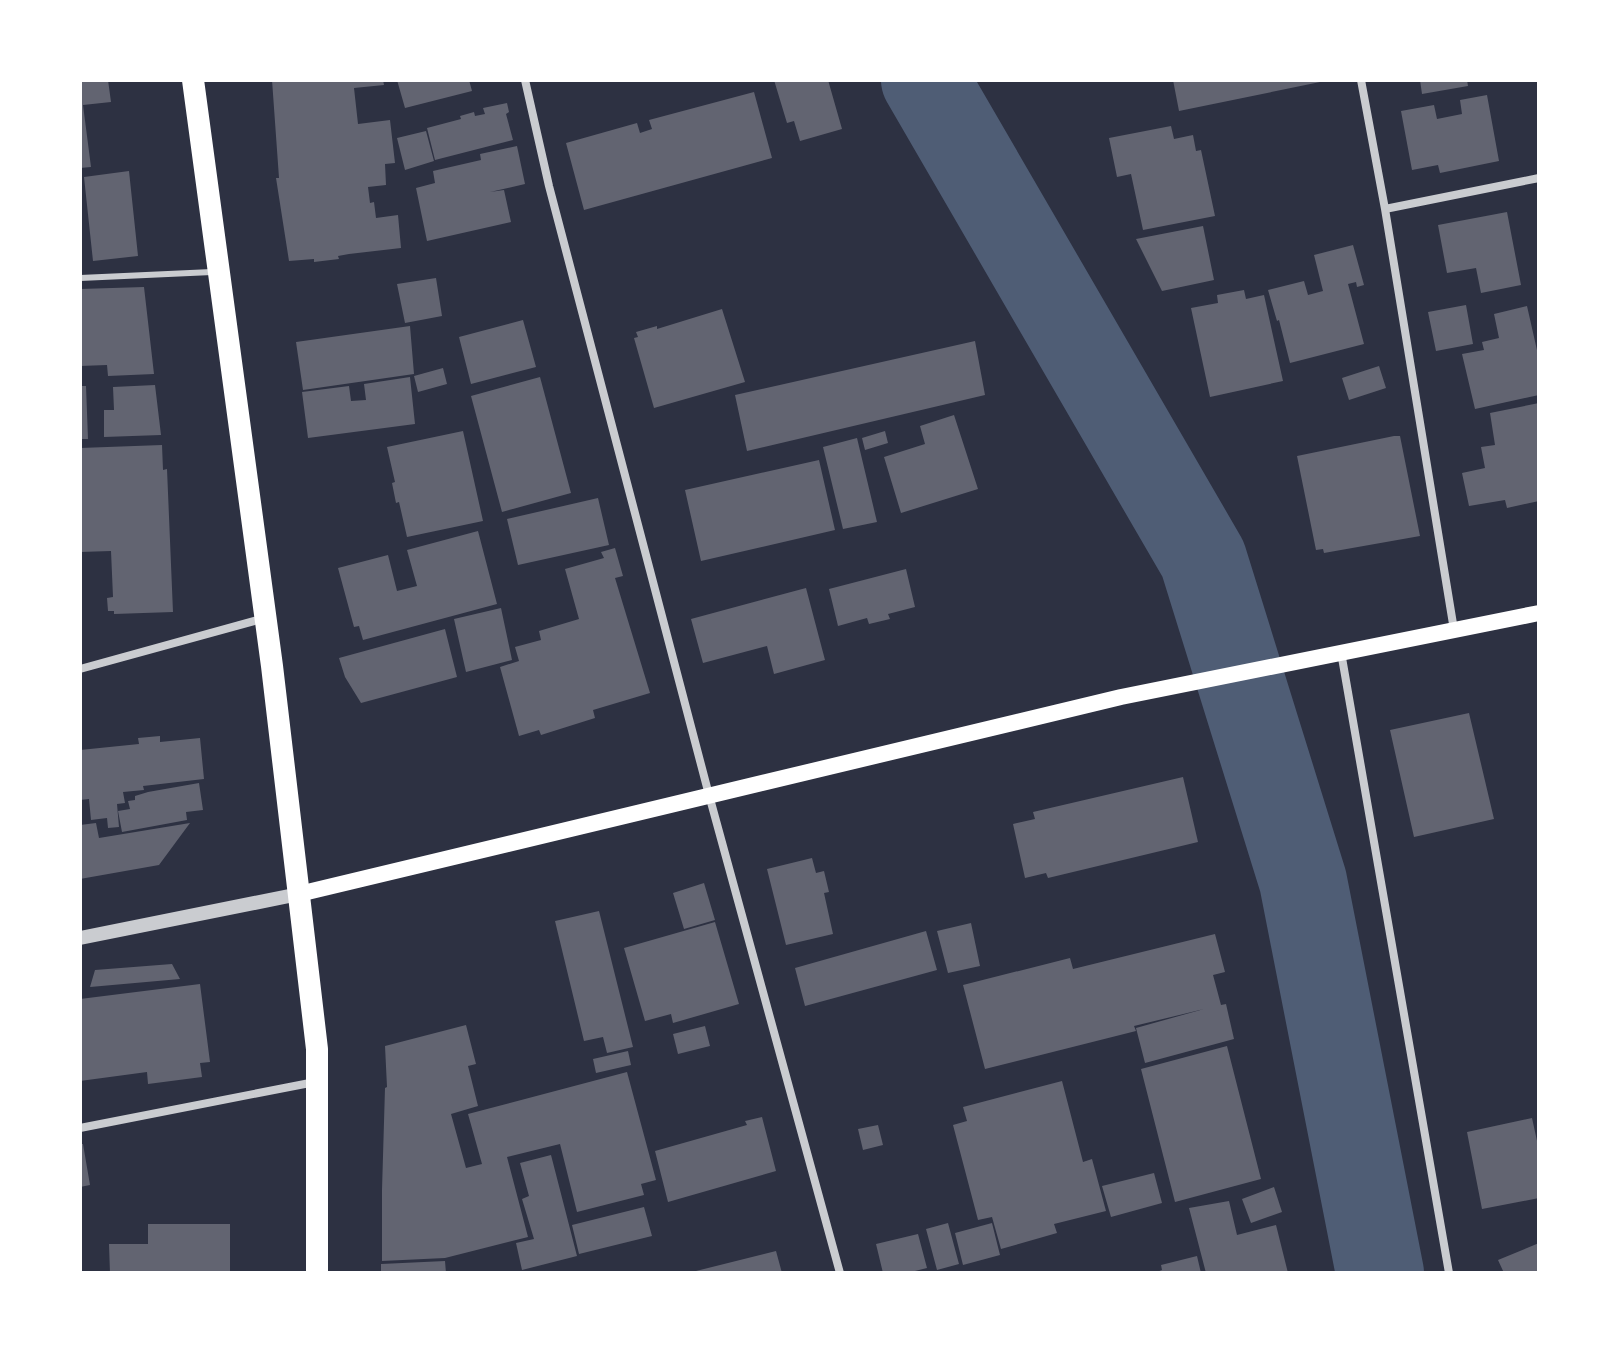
<svg xmlns="http://www.w3.org/2000/svg" width="1619" height="1353" font-family="'Asap Condensed',sans-serif">
	<style>
		.lines { fill: none; stroke-linecap: round; stroke-linejoin: round }
		.river { stroke: #4f5d75; stroke-width: 88 }
		.building { fill: #626471 }
		.service { stroke: #caccd0; stroke-width: 6 }
		.minor { stroke: #caccd0; stroke-width: 8 }
		.tertiary { stroke: #caccd0; stroke-width: 14 }
		.secondary { stroke: #fff; stroke-width: 16 }
		.trunk { stroke: #fff; stroke-width: 22 }
	</style>
	<rect width="100%" height="100%" fill="#2d3142"/>
	<g class="lines">
		<path class="river" d="M925 80 1203 559 1303 881 1380 1273"/>
	</g>
	<path class="building" d="M80 80H108L111 102 83 105 91 167 80 168Z
		M272 80H383L384 85 354 88 358 124 390 120 395 163 385 164 386 185 368 187 370 203 374 202 376 218 398 215 401 248 349 254 338 256 339 259 314 262V259L289 261 276 178H279Z
		M397 80H469L472 91 405 108Z
		M774 80H828L842 129 800 141 794 121 787 123Z
		M1173 80H1325V81L1179 111Z
		M1420 80H1467L1468 86 1422 94Z
		M754 92 772 158 584 210 566 143 637 123 640 133 652 129 649 120Z
		M1487 95 1499 161 1440 173 1438 165 1412 170 1401 111 1434 105 1437 119 1462 114 1460 100Z
		M507 103 509 112 506 114 513 140 435 160 427 128 461 119 460 116 474 112 475 116 485 114 483 108Z
		M1171 126 1174 139 1193 135 1196 151 1201 150 1215 216 1143 230 1131 174 1117 177 1109 138Z
		M426 131 434 161 405 170 397 138Z
		M517 146 525 184 490 192 504 190 511 222 427 241 416 188 435 183 433 171 481 160 480 154Z
		M129 171 138 256 93 261 84 177Z
		M1507 212 1521 285 1481 293 1476 268 1447 273 1438 225Z
		M1203 226 1214 280 1162 291 1136 239Z
		M1353 245 1364 285 1357 287 1356 282 1348 284 1364 344 1290 363 1279 320 1277 321 1268 290 1304 281 1308 295 1323 291 1314 255Z
		M436 278 442 316 405 323 397 284Z
		M144 287 154 374 108 376 107 365 80 366V289Z
		M1244 290 1246 299 1264 295 1283 381 1210 397 1191 308 1218 303 1217 295Z
		M1466 305 1473 344 1436 351 1428 312Z
		M1527 306 1539 359V395L1475 409 1462 354 1484 350 1482 342 1499 338 1494 314Z
		M722 309 745 382 654 408 634 338 638 337 636 332 657 326V329Z
		M523 320 536 367 471 384 459 337Z
		M410 326 414 374 303 390 296 342Z
		M975 341 985 395 747 451 735 395Z
		M1379 366 1386 388 1349 400 1342 378Z
		M443 368 447 384 418 392 414 376Z
		M410 377 415 424 308 438 302 392 349 386 351 401 366 400 364 384Z
		M540 377 571 493 502 512 471 396Z
		M155 385 161 435 104 437V410H114L113 387Z
		M80 386H86L88 439H80Z
		M1539 403V501L1507 508 1505 500 1469 506 1462 473 1485 468 1481 447 1495 445 1490 413Z
		M954 415 978 489 901 513 884 457 925 444 920 426Z
		M463 431 483 521 407 537 399 502 396 503 392 483 395 482 387 447Z
		M885 431 888 443 865 450 862 438Z
		M1394 436H1400L1420 536 1324 553 1323 549 1316 550 1297 456Z
		M857 438 877 522 843 529 823 447Z
		M162 445 163 470 167 469 173 612 114 614V611H108L107 598 113 597 111 551 80 552V448Z
		M819 460 835 530 701 561 685 490Z
		M598 498 609 545 518 565 507 519Z
		M478 531 497 604 363 640 359 626 354 627 338 568 388 555 397 591 417 586 407 550Z
		M615 548 623 576 615 578 650 693 593 710 595 718 541 735 539 730 519 736 500 667 519 661 515 647 541 640 539 631 579 619 565 569 604 558 601 552Z
		M906 569 915 607 888 614 890 619 869 624 867 618 838 626 829 589Z
		M806 588 825 660 774 674 767 646 703 663 691 619Z
		M501 608 512 660 466 672 454 619Z
		M445 629 457 677 361 703 345 677 339 658Z
		M1469 713 1494 819 1414 837 1390 730Z
		M160 736V742L200 738 204 779 143 786 144 790 123 792 125 803 117 804 119 827 108 828 107 818 91 820 89 799 80 800V750L139 744 138 738Z
		M1183 777 1198 842 1048 878 1046 873 1025 878 1013 824 1035 819 1033 812Z
		M199 783 203 810 186 812 187 820 122 832 118 811 130 809 128 801 135 800V796L148 792Z
		M96 823 99 838 190 823 159 865 80 879V825Z
		M812 858 816 873 824 871 829 892 824 893 833 934 786 945 767 869Z
		M704 883 715 920 684 929 673 893Z
		M599 911 633 1047 607 1053 603 1037 584 1041 555 921Z
		M715 922 739 1004 673 1023 671 1014 645 1021 624 948Z
		M971 923 980 966 948 973 937 931Z
		M926 931 937 970 805 1006 795 968Z
		M1215 934 1225 972 1213 975 1221 1005 1226 1004 1234 1039 1145 1063 1136 1028 1204 1009 1134 1026 1136 1031 985 1069 963 985 1070 958 1073 969Z
		M172 964 180 979 90 987 95 970Z
		M200 984 210 1062 200 1063 202 1077 148 1084 147 1072 80 1081V999Z
		M466 1025 476 1064 468 1066 478 1106 451 1114 466 1168 482 1164 468 1114 627 1072 656 1180 641 1184 644 1195 577 1212 560 1144 507 1157 528 1237 445 1258 382 1261V1190L385 1088 387 1087 385 1046Z
		M705 1026 710 1046 678 1054 673 1034Z
		M1227 1046 1261 1179 1175 1202 1141 1069Z
		M628 1051 631 1065 596 1073 593 1059Z
		M1062 1081 1083 1162 1092 1159 1106 1211 1054 1224 1057 1233 1001 1249 992 1217 978 1220 953 1125 967 1121 963 1107Z
		M762 1117 776 1171 668 1202 655 1151 747 1125 745 1121Z
		M1532 1118 1539 1150V1198L1482 1209 1467 1132Z
		M878 1125 883 1145 863 1150 858 1129Z
		M80 1144H83L90 1185 80 1187Z
		M551 1155 577 1256 522 1270 516 1243 534 1239 522 1199 529 1196 520 1163Z
		M1154 1173 1162 1203 1111 1217 1102 1186Z
		M1274 1187 1282 1212 1251 1223 1242 1199Z
		M1229 1201 1237 1235 1276 1225 1288 1273H1206L1189 1208Z
		M644 1207 652 1236 579 1254 572 1225Z
		M948 1223 959 1264 937 1270 926 1229Z
		M992 1223 1000 1255 963 1265 955 1233Z
		M148 1224H230V1273H110L109 1244H148Z
		M918 1234 927 1268 907 1273H883L876 1244Z
		M1539 1243V1273H1504L1498 1260Z
		M776 1251 782 1273H693L692 1272Z
		M1197 1256 1201 1273H1154L1162 1270 1161 1265Z
		M445 1261 446 1273H381V1264Z"/>
	<g class="lines">
		<path class="service" d="M80 278 212 272"/>
		<path class="minor" d="M525 80 549 186 709 795 840 1273
			M1361 80 1385 209 1454 630
			M1385 209 1539 178
			M1341 652 1449 1273
			M80 669 265 618
			M80 1128 315 1082"/>
		<path class="tertiary" d="M80 938 299 894"/>
		<path class="secondary" d="M299 894 1121 697 1539 613"/>
		<path class="trunk" d="M193 80 272 666 317 1049V1273"/>
	</g>
	<rect width="1619" height="1353" fill="none" stroke="#ffffff" stroke-width="164"/>
</svg>
